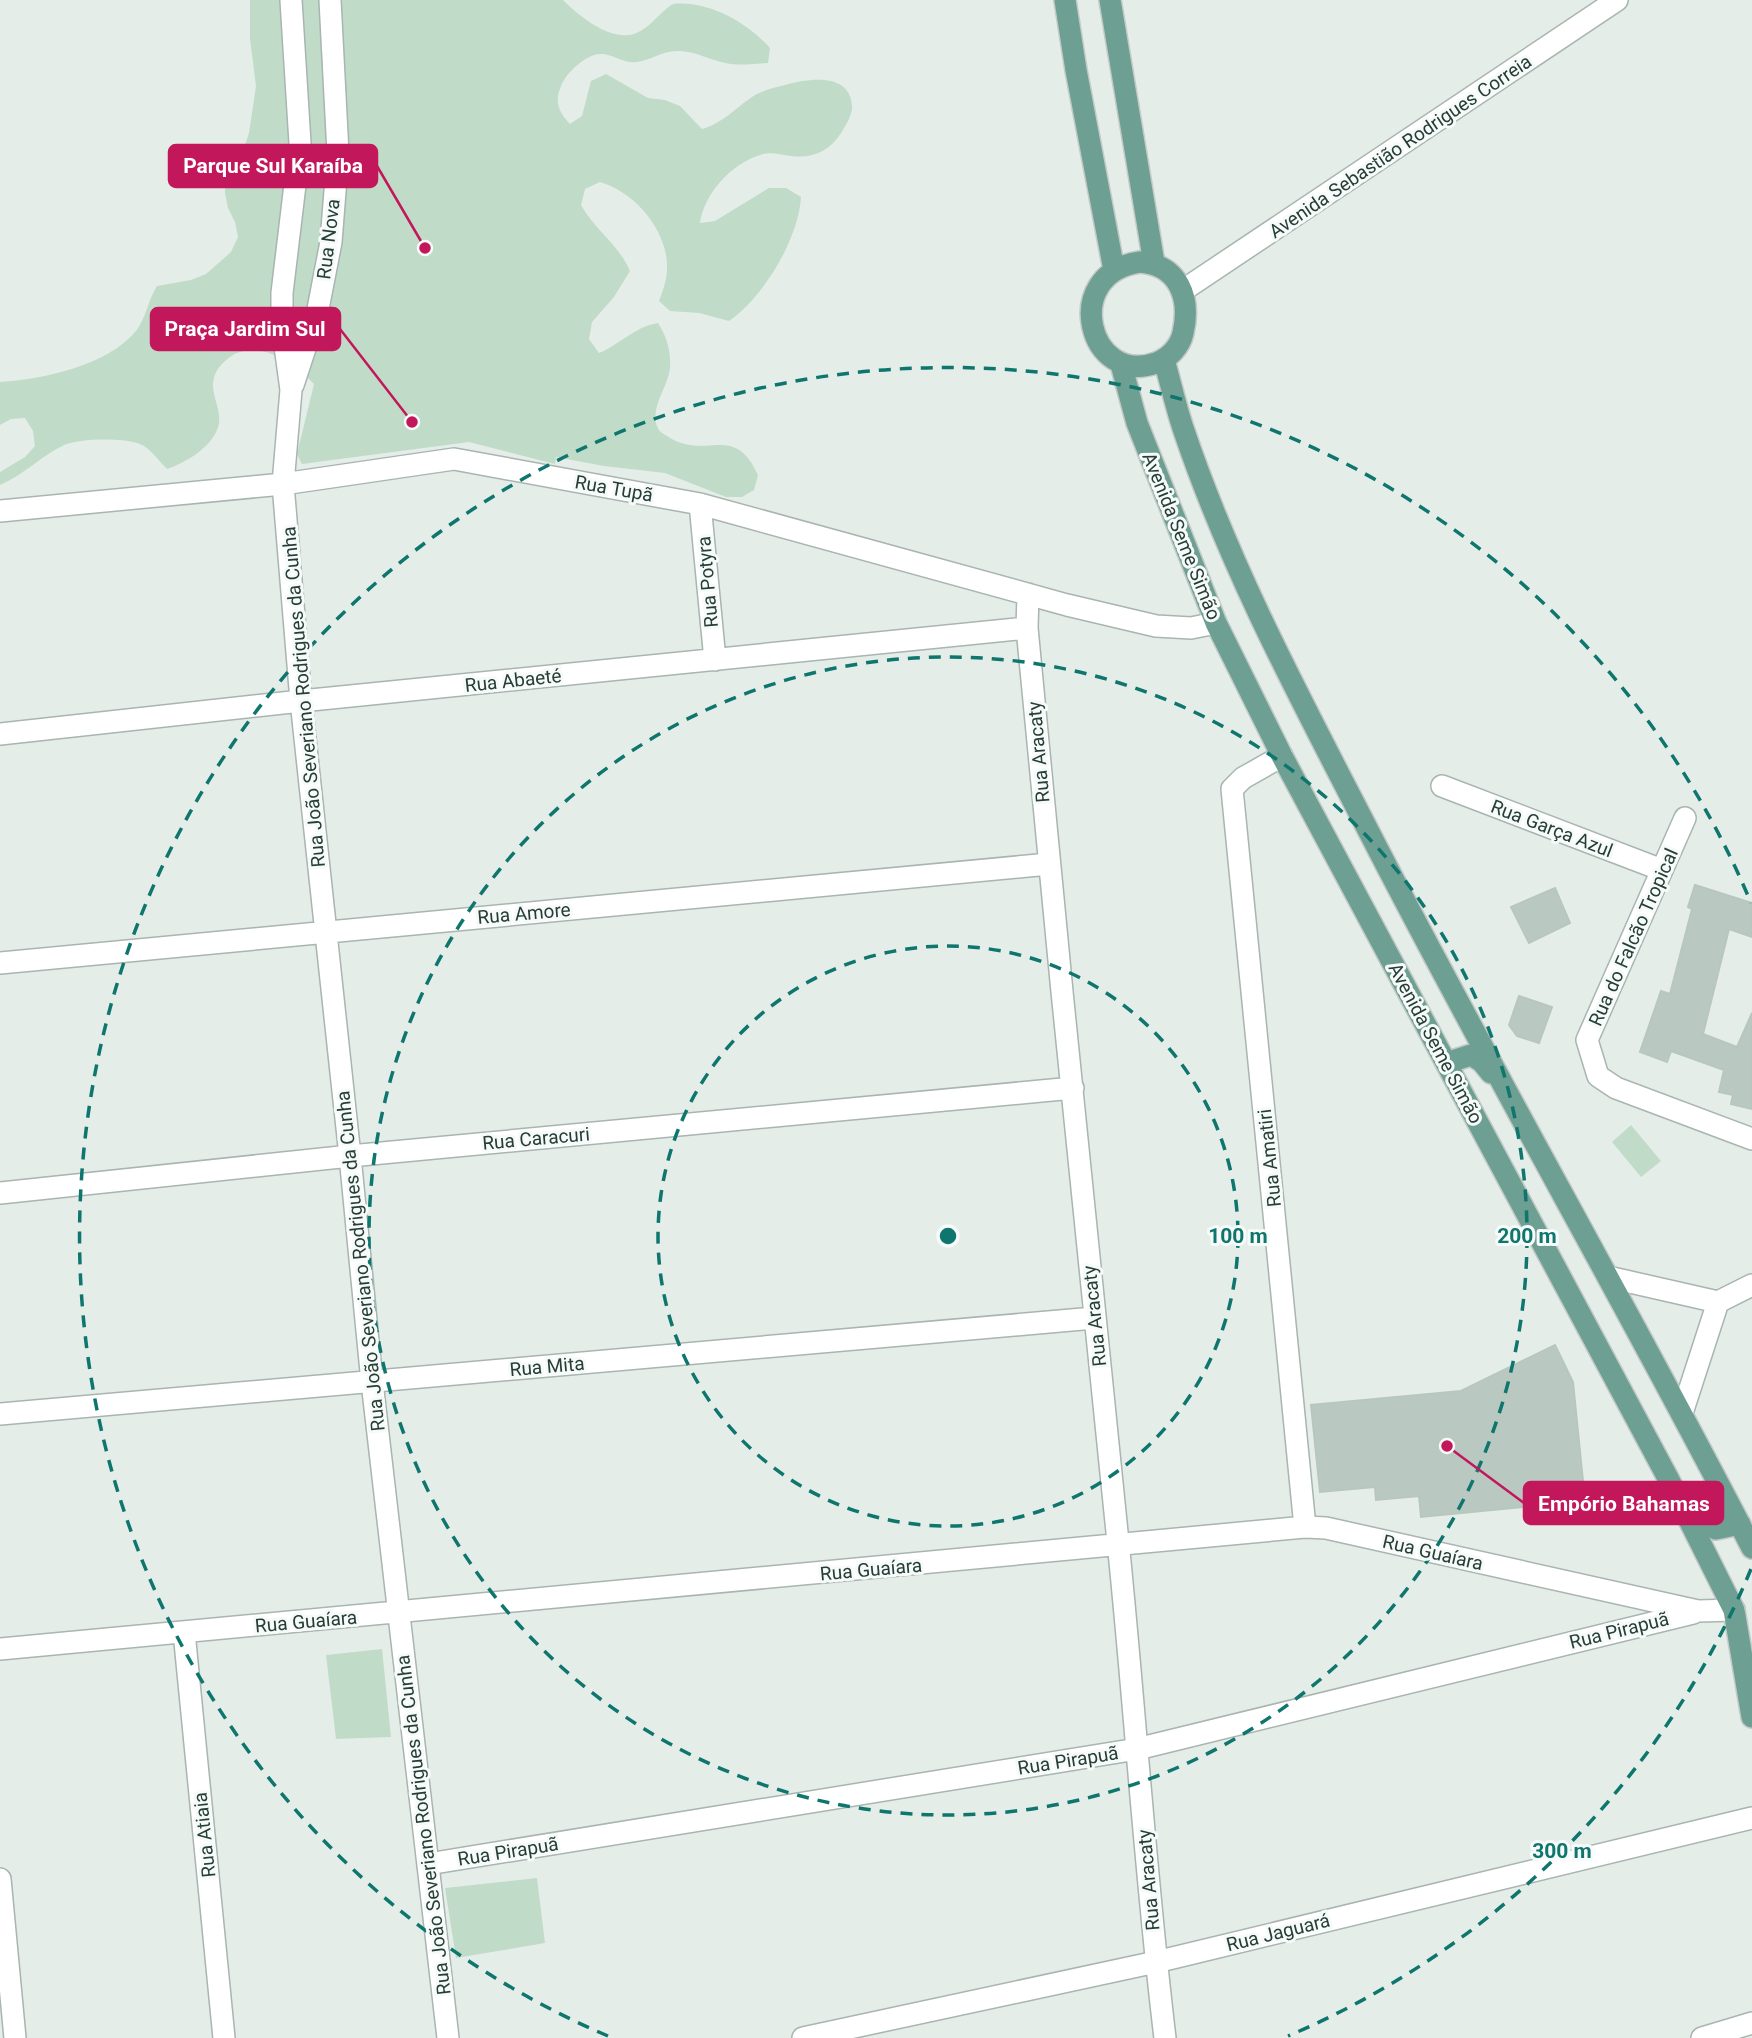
<svg xmlns="http://www.w3.org/2000/svg" width="1752" height="2038" font-family="Roboto,sans-serif">
	<style>
		.green { fill: #c0dcc8 }
		.building { fill: #bac8c2; stroke: #b8c6c0; stroke-width: 2 }
		.lines { fill: none; stroke-linecap: round; stroke-linejoin: round }
		.minor-casing { stroke: #a8b5b0; stroke-width: 24 }
		.major-casing { stroke: #c2c9c7; stroke-width: 24 }
		.minor { stroke: #fff; stroke-width: 21 }
		.major { stroke: #6d9f92; stroke-width: 21 }
		.ring { fill: none; stroke: #0f766e; stroke-width: 3.5; stroke-dasharray: 12 9 }
		.labels { text-anchor: middle; stroke-width: 6; stroke-linejoin: round; paint-order: stroke }
		.street-label { font-size: 19px; fill: #263e37; stroke: #f6faf8 }
		.centre { fill: #0f766e; stroke: #f6faf8; stroke-width: 3.5 }
		.ring-label { font-size: 21px; text-anchor: middle; font-weight: bold; fill: #0f766e; stroke: #f6faf8; stroke-width: 6; stroke-linejoin: round; paint-order: stroke }
		.leader { fill: none; stroke: #c2185b; stroke-width: 2.5 }
		.callout-dot { fill: #c2185b; stroke: #f6faf8; stroke-width: 2.5 }
		.callout { fill: #c2185b; stroke: #c2185b; stroke-width: 2.5 }
		.callout-label { font-size: 21px; text-anchor: middle; font-weight: bold; fill: #fff }
	</style>
	<rect width="100%" height="100%" fill="#e5ede9"/>
	<path class="green" d="M250 0H563C578 15 606 38 629 35 647 33 659 12 673 4 709 0 749 24 770 48L768 63C754 64 739 66 725 63 710 60 695 51 679 51 663 50 652 60 637 62 624 64 613 54 601 54 586 54 566 73 561 86 554 102 559 112 570 124L582 116 591 81 606 74 648 98 665 100 680 106 702 129C724 123 736 107 755 95 764 90 776 87 785 85 809 78 853 72 852 109 851 117 845 127 841 133 830 151 812 159 791 156 780 155 771 151 760 155 731 164 704 194 700 223L715 221 769 188H786L801 197C799 238 763 298 729 321L699 313 670 311 659 301C663 290 667 280 667 268 668 231 635 192 600 182L585 189 581 205C595 230 619 245 630 271L614 297 592 322 589 339 599 353C621 344 634 327 658 323 667 337 671 351 670 368 668 388 647 411 659 430 661 433 669 437 672 439 709 459 734 423 758 475L754 490 742 497H726L665 473 604 466 556 457 555 464 469 442 302 464 297 454 314 384C295 364 258 337 230 357 223 362 216 369 214 378 209 395 225 412 217 430 209 449 185 463 167 469 160 462 152 451 144 446 130 437 80 438 64 445 41 456 24 475 0 485V472L25 457 35 446 33 431 25 418 11 419 0 425V382C43 379 107 366 136 331 146 318 148 300 157 286L191 280 206 274 231 252 238 237 235 222 228 208 225 193V177L244 148 249 133 256 86 250 39Z
		M1631 1125 1661 1161 1641 1177 1612 1142Z
		M382 1649 391 1737 336 1739 326 1655Z
		M537 1878 545 1943 456 1958 445 1888Z"/>
	<path class="building" d="M1695 885 1752 903V937L1729 929 1703 1034 1737 1047 1752 1013V1109L1731 1104 1733 1095 1719 1092 1724 1070 1671 1051 1667 1062 1640 1052 1661 991 1670 994 1692 909 1688 907Z
		M1555 888 1570 923 1529 943 1511 907Z
		M1519 996 1552 1007 1539 1043 1517 1036 1509 1025Z
		M1555 1345 1573 1382 1585 1501 1421 1517 1419 1496 1376 1500 1375 1487 1320 1492 1311 1405 1461 1391Z"/>
	<g class="lines">
		<g class="minor-casing">
			<path id="minor" d="M291 0 300 143 282 293V324L291 390 283 484 301 701 350 1156 372 1382 448 2038
				M1182 291 1617 0
				M293 385 318 309 331 242 338 153 330 0
				M700 504 715 660
				M0 511 283 484 454 459 700 504 1067 605 1156 626 1191 628 1216 623
				M1028 594 1027 628C1055 933 1087 1237 1118 1542 1135 1707 1145 1873 1165 2038
				M0 734 301 701 1027 628
				M1282 756 1243 778 1232 789 1305 1527
				M1442 786 1662 870
				M1685 818 1587 1040 1598 1076 1616 1088 1752 1139
				M0 963 1049 864
				M0 1193 350 1156 1073 1088
				M1608 1277 1718 1302 1752 1285
				M1682 1413 1718 1302
				M0 1414 1094 1318
				M184 1632 224 2038
				M0 1649 1305 1527 1326 1528 1698 1611 1734 1610
				M428 1864 1137 1749 1693 1613
				M0 1879 15 2038
				M803 2038 1156 1962 1752 1818
				M1702 2038 1752 2023"/>
		</g>
		<g class="major-casing">
			<path id="major" d="M1065 0 1076 70 1114 270
				M1110 0 1154 263
				M1140 262C1179 265 1191 298 1183 333 1180 347 1169 358 1156 363 1088 387 1060 273 1140 262Z
				M1164 360C1171 384 1176 408 1184 431 1231 570 1301 700 1368 830 1492 1072 1628 1307 1752 1548
				M1121 364 1137 423 1216 623 1282 756 1669 1480 1734 1610 1752 1717
				M1446 1063 1471 1055 1482 1062 1491 1073
				M1687 1503 1700 1519 1716 1529 1740 1524"/>
		</g>
		<use href="#minor" class="minor"/>
		<use href="#major" class="major"/>
	</g>
	<g class="ring">
		<circle cx="948" cy="1236" r="290"/>
		<circle cx="948" cy="1236" r="579"/>
		<path d="M1751 1569A869 869 0 0 1 1288 2036M608 2036A869 869 0 1 1 1751 903"/>
	</g>
	<g class="labels">
		<g class="street-label">
			<text transform="translate(1400 146) rotate(-34)" y="7">Avenida Sebastião Rodrigues Correia</text>
			<text transform="translate(328 239) rotate(-83)" y="7">Rua Nova</text>
			<text transform="translate(614 488) rotate(10)" y="7">Rua Tupã</text>
			<text transform="translate(1182 536) rotate(68)" y="7">Avenida Seme Simão</text>
			<text transform="translate(707 582) rotate(-95)" y="7">Rua Potyra</text>
			<text transform="translate(513 680) rotate(-6)" y="7">Rua Abaeté</text>
			<text transform="translate(303 697) rotate(-95)" y="7">Rua João Severiano Rodrigues da Cunha</text>
			<text transform="translate(1038 752) rotate(-95)" y="7">Rua Aracaty</text>
			<text transform="translate(1552 828) rotate(21)" y="7">Rua Garça Azul</text>
			<text transform="translate(524 913) rotate(-5)" y="7">Rua Amore</text>
			<text transform="translate(1633 937) rotate(-66)" y="7">Rua do Falcão Tropical</text>
			<text transform="translate(1436 1043) rotate(62)" y="7">Avenida Seme Simão</text>
			<text transform="translate(536 1138) rotate(-5)" y="7">Rua Caracuri</text>
			<text transform="translate(1269 1158) rotate(-96)" y="7">Rua Amatiri</text>
			<text transform="translate(360 1261) rotate(-96)" y="7">Rua João Severiano Rodrigues da Cunha</text>
			<text transform="translate(1094 1316) rotate(-96)" y="7">Rua Aracaty</text>
			<text transform="translate(547 1366) rotate(-5)" y="7">Rua Mita</text>
			<text transform="translate(1433 1552) rotate(13)" y="7">Rua Guaíara</text>
			<text transform="translate(871 1569) rotate(-5)" y="7">Rua Guaíara</text>
			<text transform="translate(306 1621) rotate(-5)" y="7">Rua Guaíara</text>
			<text transform="translate(1619 1630) rotate(-14)" y="7">Rua Pirapuã</text>
			<text transform="translate(1068 1760) rotate(-9)" y="7">Rua Pirapuã</text>
			<text transform="translate(423 1825) rotate(-97)" y="7">Rua João Severiano Rodrigues da Cunha</text>
			<text transform="translate(204 1835) rotate(-96)" y="7">Rua Atiaia</text>
			<text transform="translate(508 1851) rotate(-9)" y="7">Rua Pirapuã</text>
			<text transform="translate(1148 1880) rotate(-95)" y="7">Rua Aracaty</text>
			<text transform="translate(1278 1932) rotate(-14)" y="7">Rua Jaguará</text>
		</g>
	</g>
	<circle cx="948" cy="1236" r="10" class="centre"/>
	<g class="ring-label">
		<text x="1238" y="1243">100 m</text>
		<text x="1527" y="1243">200 m</text>
		<text x="1562" y="1858">300 m</text>
	</g>
	<path class="leader" d="M425 248L377 166M412 422L340 329M1447 1446L1524 1503"/>
	<g class="callout-dot">
		<circle cx="425" cy="248" r="7"/>
		<circle cx="412" cy="422" r="7"/>
		<circle cx="1447" cy="1446" r="7"/>
	</g>
	<g class="callout">
		<rect x="169" y="145" width="208" height="42" rx="7"/>
		<rect x="151" y="308" width="189" height="42" rx="7"/>
		<rect x="1524" y="1482" width="199" height="42" rx="7"/>
	</g>
	<g class="callout-label">
		<text x="273" y="173">Parque Sul Karaíba</text>
		<text x="245" y="336">Praça Jardim Sul</text>
		<text x="1624" y="1511">Empório Bahamas</text>
	</g>
</svg>
